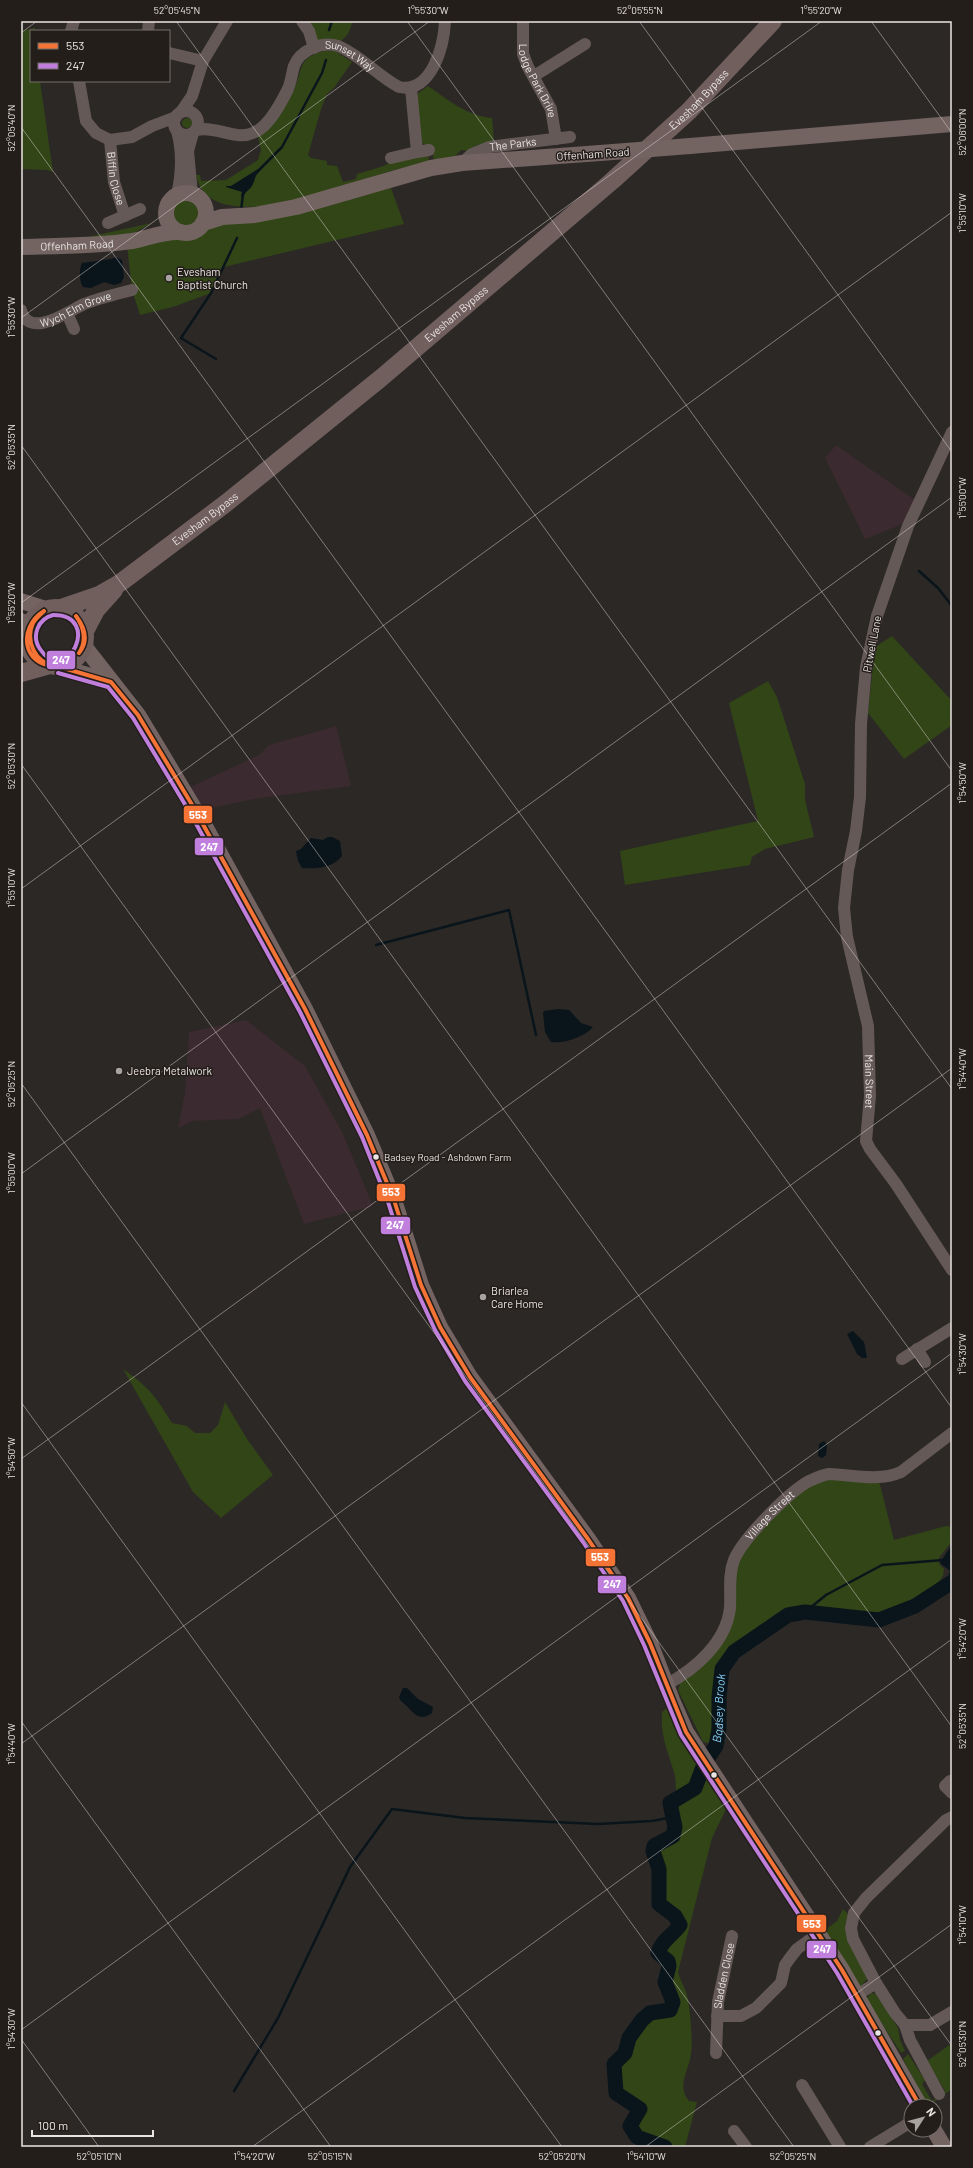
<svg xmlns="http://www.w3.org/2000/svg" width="973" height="2168" font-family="Barlow,sans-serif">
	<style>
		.industrial { fill: #3b2a2f }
		.green { fill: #314517 }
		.water { fill: #09151b }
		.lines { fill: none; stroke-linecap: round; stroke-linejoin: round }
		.stream { stroke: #09151b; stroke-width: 2.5 }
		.river { stroke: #09151b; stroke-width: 15 }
		.minor { stroke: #655958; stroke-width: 12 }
		.major { stroke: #736361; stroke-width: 16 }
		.highway { stroke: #705f5d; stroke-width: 18 }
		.major-bridge { stroke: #736361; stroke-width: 16 }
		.bus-1-casing { stroke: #241e1b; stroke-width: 7 }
		.bus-2-casing { stroke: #241e1b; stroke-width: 7 }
		.bus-1 { stroke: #f57335; stroke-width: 4 }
		.bus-2 { stroke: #c07fdc; stroke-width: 4 }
		.ticks { fill: none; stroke: #eae5e3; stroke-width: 1; stroke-opacity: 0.45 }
		.poi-dot { fill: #a8a3a1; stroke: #241e1b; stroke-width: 1.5 }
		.bus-dot { fill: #eae5e3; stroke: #241e1b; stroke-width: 1.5 }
		.labels { text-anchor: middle; stroke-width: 3; stroke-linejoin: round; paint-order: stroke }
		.bus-label { font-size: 10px; fill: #eae5e3; stroke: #241e1b; text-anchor: start }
		.street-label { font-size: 11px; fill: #eae5e3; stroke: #241e1b }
		.poi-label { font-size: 11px; fill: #eae5e3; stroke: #241e1b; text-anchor: start }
		.water-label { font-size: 12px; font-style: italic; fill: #87cef4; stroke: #241e1b }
		.line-badge { stroke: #241e1b; stroke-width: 1.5 }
		.badge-label { font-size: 11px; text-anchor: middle; font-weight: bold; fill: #fff }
		.neatline { fill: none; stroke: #eae5e3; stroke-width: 1.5 }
		.ticks-label { font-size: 10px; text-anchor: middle; fill: #eae5e3 }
	</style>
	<rect width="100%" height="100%" fill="#2c2826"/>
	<path class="industrial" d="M836 445 915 500 905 523 865 539 825 458Z
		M336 726 351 786 254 799 198 811 186 789 259 755 269 745Z
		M246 1020 305 1066 343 1134 373 1206 304 1224 260 1108 238 1119 192 1121 178 1128 185 1093 189 1032Z"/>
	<path class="green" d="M309 21H353L348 34 340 42 313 44Z
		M35 28V31H31V81H40L53 172 47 170 21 169V31Z
		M324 51H335L352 62 334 88 327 94 321 109 308 155 311 158 327 161V165L337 166 343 182 356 179 357 174 384 166 390 162 428 154 429 162C412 166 395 169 378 175 339 187 209 240 196 175H200L201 181 226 180 258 160 261 150 258 137C262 135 291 96 294 90 303 69 297 58 324 51Z
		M428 86C447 99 467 116 492 118L494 141C485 143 475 144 468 151L461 150 453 158 434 162 431 145H425L421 142 420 138 417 94Z
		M182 123a5 5 0 1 1 10 0a5 5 0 1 1-10 0Z
		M391 188 404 224 224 267 211 293 173 307 140 315 132 290 127 245 173 236 189 238 199 234 209 226Z
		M171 213a15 15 0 1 1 30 0a15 15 0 1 1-30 0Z
		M152 223 132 234 69 241Z
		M892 636 952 701V725L904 759 868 713 875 647Z
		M768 681 777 697 805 784V800L814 837 765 849 752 857 750 865 625 885 620 851 758 821 729 703Z
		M123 1369C149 1387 156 1397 172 1423L187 1426 195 1433H210L218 1425 225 1402 247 1439 273 1475 221 1518 193 1492Z
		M844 1477 879 1481 894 1540 946 1526 952 1527V1541L939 1558V1564L944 1569 943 1576 935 1587 912 1600 878 1614 856 1611 834 1615 805 1612 789 1615 734 1652 722 1669 719 1697V1729L708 1743 703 1742 678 1690 682 1678 720 1644 735 1573 744 1549 796 1495 816 1482Z
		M670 1705 728 1805 712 1838 678 1972C680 1981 685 1987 687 1995 690 2005 693 2044 691 2054 689 2071 676 2085 689 2101L697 2102 685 2147H649V2143L637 2137 630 2126 640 2109 616 2093 614 2064 625 2053 629 2038 642 2020 650 2013 669 2009 673 2002 665 1982 669 1966 668 1961 658 1953C661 1941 673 1935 680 1925L675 1916 659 1904V1869L653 1851 654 1846 673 1836 675 1827 670 1803 676 1798C676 1791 676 1783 675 1776 669 1753 660 1738 662 1712Z
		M843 1909 848 1914 845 1926 846 1932 867 1975V1979L861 1986 859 1985 825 1930 837 1921Z
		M871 1993 877 1994 898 2028 900 2040 905 2051 901 2053 866 1999Z
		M952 2043V2089L928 2106 903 2059 908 2054 925 2080 922 2084 932 2101 945 2091 927 2061Z"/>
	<path class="water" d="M258 169 260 171C254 176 256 179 252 186 250 190 245 191 244 196L241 197 242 192 226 187V186H231Z
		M116 257 122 260 124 277 121 283 114 285 104 282 91 288 83 287C79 281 79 269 82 263L111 259Z
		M328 837H332L340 841 342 856C333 868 316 869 302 868L298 861 296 851 301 849 311 838 323 840Z
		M558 1009 569 1010 581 1023 593 1027C584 1037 564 1044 551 1042L545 1032 543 1013 544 1011Z
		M853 1331 864 1342 867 1358H862L857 1354 847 1334Z
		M824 1441 827 1445 826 1455 822 1458 818 1456 819 1444Z
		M952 1544V1580L948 1577 950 1571 940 1563Z
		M403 1688H407L418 1699 433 1707 432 1713C417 1724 412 1709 400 1700L399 1697Z"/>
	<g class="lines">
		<path class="stream" d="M329 30 332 21
			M257 172 282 147 322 73 326 60
			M241 211 243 194
			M216 359 181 338 211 293 237 238
			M919 571 938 588 952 606
			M376 945 509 910 536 1035
			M805 1612 826 1595 882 1565 943 1560
			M234 2091 278 2018 350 1867 392 1809 465 1818 598 1824 652 1821 673 1817"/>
		<path class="river" id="s1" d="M665 2147 637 2137 630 2126 640 2109 616 2093 614 2064 625 2053 629 2038 642 2020 650 2013 670 2010 673 2002 665 1982 669 1966 668 1961 658 1953C661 1941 673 1935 680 1925L675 1916 659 1904V1869L653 1851 654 1846 673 1836 675 1827 670 1803 695 1788 705 1762 716 1746 719 1729V1697L722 1669 734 1652 788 1615 805 1612 879 1620 915 1606 952 1582"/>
		<g class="minor">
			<path d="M302 21 309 31 314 48"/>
			<path id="s2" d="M523 21V54L528 67 551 109 556 139"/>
			<path d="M71 31 74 21"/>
			<path d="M148 31 149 21"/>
			<path d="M169 53 203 61"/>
			<path d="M534 76 585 44"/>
			<path d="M79 81 86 121 96 133 110 140 132 137 152 126 176 117"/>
			<path d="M411 88 417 152 429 150"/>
			<circle cx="186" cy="123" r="12"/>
			<path d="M181 112 192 96 203 61 227 21"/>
			<path id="s3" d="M196 130C217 125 235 142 255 132 269 126 281 103 288 89 291 82 292 73 294 66 300 50 322 41 338 46 360 55 378 76 399 87 432 94 444 45 445 21"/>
			<path d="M177 131C183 153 182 173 177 195"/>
			<path id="s4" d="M110 140 114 182 125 216"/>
			<path d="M391 158 417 152"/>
			<path id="s5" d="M462 163 472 154 489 147 570 137"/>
			<path d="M192 194 188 151 193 133"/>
			<path d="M108 223 140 209"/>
			<path id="s6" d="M21 310C29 340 69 311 84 304 100 298 116 294 132 290"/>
			<path d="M67 313 74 329"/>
			<path id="s7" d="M952 432 908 526 877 616 866 667 861 724 860 797 856 831 848 870 844 908 847 937 868 1026 870 1096 866 1141 870 1149 896 1184 952 1270"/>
			<path d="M917 1349 925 1362"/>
			<path d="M902 1359 952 1328"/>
			<path id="s8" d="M666 1685C695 1669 726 1643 730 1608 731 1592 728 1575 734 1560 743 1538 789 1492 809 1481 816 1478 822 1475 829 1474 853 1475 878 1482 901 1472L952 1433"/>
			<path d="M950 1781 945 1786 952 1793"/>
			<path d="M876 1983 895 2013 905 2025H930L952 2012"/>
			<path d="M857 1995 876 1983 853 1939 851 1928 854 1913 866 1898 946 1820 952 1817"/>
			<path d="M717 2016H741L756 2008 781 1983 785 1965 790 1958 797 1949 819 1933"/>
			<path d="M905 2025 910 2040 939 2094"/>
			<path id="s9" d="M716 2053 718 2002 732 1936"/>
			<path d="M802 2085 840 2147"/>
			<path d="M734 2131 746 2147"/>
			<path d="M870 2147 911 2122"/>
		</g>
		<g class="major">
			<path d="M690 146 952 124"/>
			<circle cx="186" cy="213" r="20"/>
			<path d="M203 223 222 217 255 215 296 207 431 168 462 163 600 153"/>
			<path id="s10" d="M21 247C58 246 96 246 132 241 149 238 163 231 180 232"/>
			<path d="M21 601 46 609"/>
			<path d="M21 621 27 632"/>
			<path d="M84 646 138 715 161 753 206 828 305 1009 367 1135 394 1200 421 1285 440 1327 470 1377 588 1539 628 1598 650 1643 672 1700 686 1732 842 1970 920 2106"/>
			<path d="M60 667 111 682"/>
			<path d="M934 2130 944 2147"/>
		</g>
		<g class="highway">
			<circle cx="56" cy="637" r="29"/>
			<path id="s11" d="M61 608 99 595 120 583 225 504 381 378 612 181 689 111 773 21"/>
			<path d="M85 631 96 610 114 590"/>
			<path d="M21 673 46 666"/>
		</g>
		<path class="major-bridge" d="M600 153 690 146"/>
		<g class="bus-1-casing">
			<path id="bus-1" d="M44 611C40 615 35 619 33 623 25 641 35 663 55 666
				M44 611C17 628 23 666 55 666
				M76 616C85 628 89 641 79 653
				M76 616C84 627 87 641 79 653
				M60 667 111 682 138 715 194 808 305 1009 367 1135 394 1200 421 1285 440 1327 470 1377 588 1539 628 1598 650 1643 686 1732 842 1970 920 2106"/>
		</g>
		<g class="bus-2-casing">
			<path id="bus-2" d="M53 615C103 614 67 689 40 649 31 636 38 619 53 615Z
				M58 673 108 687 133 718 189 811 300 1012 362 1137 388 1202 415 1287 435 1330 465 1381 583 1542 623 1601 644 1645 681 1735 837 1973 913 2106"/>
		</g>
		<use href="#bus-1" class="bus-1"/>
		<use href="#bus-2" class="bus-2"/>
	</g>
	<path class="ticks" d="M176 21 952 1089M407 21 952 771M639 21 952 452M871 21 952 133M21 33 37 21M21 127 952 1408M21 318 430 21M21 445 952 1727M21 603 822 21M21 764 952 2046M21 889 952 212M21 1083 794 2147M21 1174 952 497M21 1402 562 2147M21 1459 952 783M21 1721 331 2147M21 1744 952 1068M21 2030 952 1353M21 2039 99 2147M252 2147 952 1639M645 2147 952 1924"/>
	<g class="poi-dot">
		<circle cx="169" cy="278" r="4"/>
		<circle cx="119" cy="1071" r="4"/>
		<circle cx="483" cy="1297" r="4"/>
	</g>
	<g class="bus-dot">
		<circle cx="376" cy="1157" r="3.5"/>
		<circle cx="714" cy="1775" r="3.5"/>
		<circle cx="878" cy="2033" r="3.5"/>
	</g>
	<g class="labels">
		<g class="bus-label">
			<text x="384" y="1161">Badsey Road - Ashdown Farm</text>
		</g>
		<g class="street-label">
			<text dy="4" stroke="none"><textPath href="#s3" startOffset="206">Sunset Way</textPath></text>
			<text dy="4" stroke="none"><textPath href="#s2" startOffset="63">Lodge Park Drive</textPath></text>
			<text dy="4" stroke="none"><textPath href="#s11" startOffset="819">Evesham Bypass</textPath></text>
			<text dy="4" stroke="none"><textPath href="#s5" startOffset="56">The Parks</textPath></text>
			<text transform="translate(593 154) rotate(-4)" y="4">Offenham Road</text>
			<text dy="4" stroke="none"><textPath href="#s4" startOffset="39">Biffin Close</textPath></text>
			<text dy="4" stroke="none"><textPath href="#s10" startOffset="56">Offenham Road</textPath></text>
			<text dy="4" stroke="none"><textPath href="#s6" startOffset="64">Wych Elm Grove</textPath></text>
			<text dy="4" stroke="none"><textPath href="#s11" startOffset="495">Evesham Bypass</textPath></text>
			<text dy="4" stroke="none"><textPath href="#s11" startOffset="171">Evesham Bypass</textPath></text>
			<text transform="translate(872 644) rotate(-79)" y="4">Pitwell Lane</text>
			<text dy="4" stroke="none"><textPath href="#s7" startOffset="670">Main Street</textPath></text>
			<text dy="4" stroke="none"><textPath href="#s8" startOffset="210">Village Street</textPath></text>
			<text dy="4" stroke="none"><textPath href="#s9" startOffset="78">Sladden Close</textPath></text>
		</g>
		<g class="poi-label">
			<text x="177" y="276">Evesham<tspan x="177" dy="13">Baptist Church</tspan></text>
			<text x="127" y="1075">Jeebra Metalwork</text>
			<text x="491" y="1295">Briarlea<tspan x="491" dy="13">Care Home</tspan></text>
		</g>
		<g class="water-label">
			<text dy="4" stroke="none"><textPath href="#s1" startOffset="564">Badsey Brook</textPath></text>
		</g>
	</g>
	<g class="line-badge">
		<rect x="46" y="650" width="30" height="20" rx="4" fill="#c07fdc"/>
		<rect x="183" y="805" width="30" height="19" rx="4" fill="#f57335"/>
		<rect x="194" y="837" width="30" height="19" rx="4" fill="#c07fdc"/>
		<rect x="376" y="1183" width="30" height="19" rx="4" fill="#f57335"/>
		<rect x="380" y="1216" width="31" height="19" rx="4" fill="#c07fdc"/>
		<rect x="585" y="1548" width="31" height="19" rx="4" fill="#f57335"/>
		<rect x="597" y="1575" width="30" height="19" rx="4" fill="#c07fdc"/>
		<rect x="796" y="1914" width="31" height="19" rx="4" fill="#f57335"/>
		<rect x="806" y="1940" width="31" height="19" rx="4" fill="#c07fdc"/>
	</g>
	<g class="badge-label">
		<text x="61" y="664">247</text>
		<text x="198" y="819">553</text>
		<text x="209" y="851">247</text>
		<text x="391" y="1196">553</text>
		<text x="395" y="1229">247</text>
		<text x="600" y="1561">553</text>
		<text x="612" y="1588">247</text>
		<text x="812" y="1928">553</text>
		<text x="822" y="1953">247</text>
	</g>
	<rect width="973" height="2168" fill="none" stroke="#241e1b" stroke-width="44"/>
	<rect x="30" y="30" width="140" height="52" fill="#241e1b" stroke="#736e6b"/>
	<rect x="38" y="43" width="20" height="6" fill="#f57335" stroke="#736e6b"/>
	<text x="66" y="50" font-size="12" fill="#eae5e3">553</text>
	<rect x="38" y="63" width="20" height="6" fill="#c07fdc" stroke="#736e6b"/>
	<text x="66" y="70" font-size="12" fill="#eae5e3">247</text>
	<g transform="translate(923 2118) rotate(54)"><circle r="19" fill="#241e1b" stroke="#736e6b"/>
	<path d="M0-3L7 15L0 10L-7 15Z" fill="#a8a3a1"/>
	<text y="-6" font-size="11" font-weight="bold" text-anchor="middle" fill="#eae5e3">N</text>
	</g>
	<path d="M32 2130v6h121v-6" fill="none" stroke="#eae5e3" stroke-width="2"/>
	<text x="38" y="2130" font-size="12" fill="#eae5e3" stroke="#241e1b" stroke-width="3" paint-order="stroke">100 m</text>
	<rect x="22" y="22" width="929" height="2124" class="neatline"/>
	<g class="ticks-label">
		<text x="177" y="14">52°05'45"N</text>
		<text x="428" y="14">1°55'30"W</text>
		<text x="640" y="14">52°05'55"N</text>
		<text x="821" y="14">1°55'20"W</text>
		<text transform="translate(11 128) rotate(-90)" y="4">52°05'40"N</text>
		<text transform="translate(962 132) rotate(-90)" y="4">52°06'00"N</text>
		<text transform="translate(962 213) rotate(-90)" y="4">1°55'10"W</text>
		<text transform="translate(11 317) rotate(-90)" y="4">1°55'30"W</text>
		<text transform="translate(11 447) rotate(-90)" y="4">52°05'35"N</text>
		<text transform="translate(962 498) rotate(-90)" y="4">1°55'00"W</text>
		<text transform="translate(11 603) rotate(-90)" y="4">1°55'20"W</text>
		<text transform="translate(11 766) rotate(-90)" y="4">52°05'30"N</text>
		<text transform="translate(962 783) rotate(-90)" y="4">1°54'50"W</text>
		<text transform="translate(11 888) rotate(-90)" y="4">1°55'10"W</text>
		<text transform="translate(962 1069) rotate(-90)" y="4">1°54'40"W</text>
		<text transform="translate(11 1084) rotate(-90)" y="4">52°05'25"N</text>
		<text transform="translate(11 1173) rotate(-90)" y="4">1°55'00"W</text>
		<text transform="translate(962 1354) rotate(-90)" y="4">1°54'30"W</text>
		<text transform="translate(11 1458) rotate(-90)" y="4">1°54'50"W</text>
		<text transform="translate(962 1639) rotate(-90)" y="4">1°54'20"W</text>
		<text transform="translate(962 1726) rotate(-90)" y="4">52°05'35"N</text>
		<text transform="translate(11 1744) rotate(-90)" y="4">1°54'40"W</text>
		<text transform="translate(962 1925) rotate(-90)" y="4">1°54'10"W</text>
		<text transform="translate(11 2029) rotate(-90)" y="4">1°54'30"W</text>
		<text transform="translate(962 2044) rotate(-90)" y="4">52°05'30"N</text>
		<text x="99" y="2160">52°05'10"N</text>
		<text x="254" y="2160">1°54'20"W</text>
		<text x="330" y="2160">52°05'15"N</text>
		<text x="562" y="2160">52°05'20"N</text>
		<text x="646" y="2160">1°54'10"W</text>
		<text x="793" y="2160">52°05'25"N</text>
	</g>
</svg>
